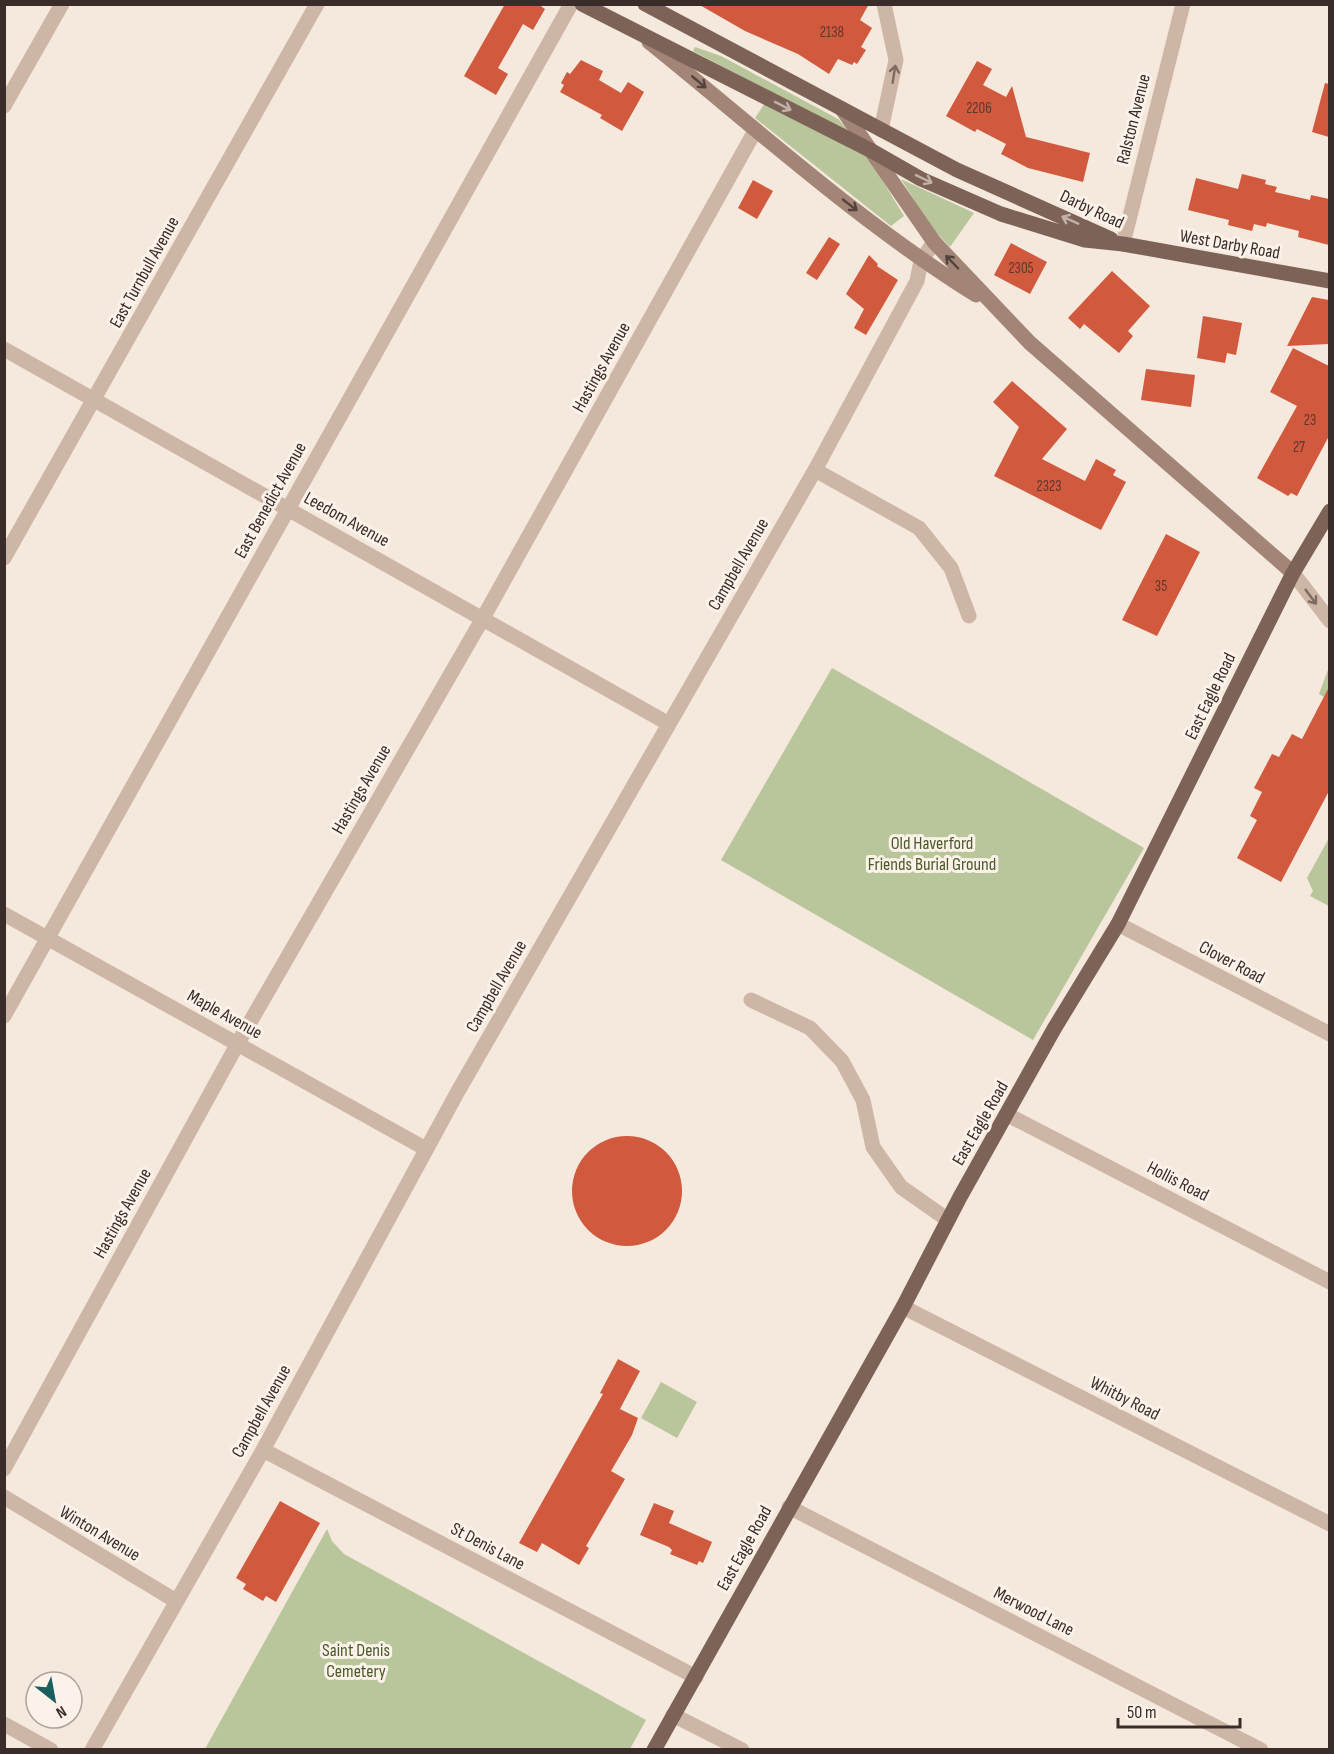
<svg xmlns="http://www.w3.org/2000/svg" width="1334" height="1754" font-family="'Sofia Sans Condensed',sans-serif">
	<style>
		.green { fill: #b9c59a }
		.building { fill: #d1593d }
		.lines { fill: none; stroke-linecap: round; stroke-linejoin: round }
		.street { stroke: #ceb6a6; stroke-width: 15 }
		.secondary { stroke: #a28577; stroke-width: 15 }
		.primary { stroke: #7d6257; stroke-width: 15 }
		.oneway { stroke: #7d6a61 }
		.oneway2 { stroke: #54423c }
		.oneway3 { stroke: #c2b1a7 }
		.labels { text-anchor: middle; stroke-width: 6; stroke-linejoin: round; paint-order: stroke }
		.number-label { font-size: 15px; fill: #60372d }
		.street-label { font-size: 18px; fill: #3a2c28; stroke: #fbf2e9 }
		.park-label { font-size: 18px; fill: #4b5a29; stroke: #fbf2e9 }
	</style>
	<rect width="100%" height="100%" fill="#f5e8dc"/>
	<path class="green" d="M695 47 721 56 838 119 847 129 846 132 693 51Z
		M765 103 868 157 904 216 891 226 755 118Z
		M901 179 974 213 950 247 930 226Z
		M1329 667V700L1319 694Z
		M832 668 1144 848 1033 1040 721 860Z
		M1329 838V906L1310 896 1313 891 1307 878Z
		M661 1382 697 1402 677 1438 641 1418Z
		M327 1529 332 1541 344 1554 646 1720 630 1749H205Z"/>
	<path class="building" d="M505 4H538L545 9 533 30 523 24 498 68 508 74 496 95 464 76Z
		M698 4H869L860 20 872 28 861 47 866 50 857 64 854 62 852 65 838 59 829 74 798 54 745 31Z
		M581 60 603 71 599 80 621 93 628 82 644 92 622 131 600 118 602 115 560 92 564 85 561 83 567 72 570 74Z
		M977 61 992 69 983 85 1006 97 1012 86 1026 137 1090 153 1083 182 1028 168 1001 154 1006 144 977 129 975 132 946 116Z
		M1325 83 1329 84V137L1312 132Z
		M1242 174 1266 180 1265 184 1277 187 1275 192 1310 200 1311 195 1329 199V245L1298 237 1299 231 1267 223 1266 227 1254 224 1252 231 1228 225 1229 220 1188 210 1196 178 1238 189Z
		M753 180 773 191 757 219 738 208Z
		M829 237 840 244 817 280 806 273Z
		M1011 243 1047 262 1030 294 994 275Z
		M869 255 878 264 877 266 898 280 866 335 854 328 864 309 846 294Z
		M1112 271 1150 306 1128 331 1133 336 1119 353 1084 324 1080 329 1068 318Z
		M1312 297 1329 300V344L1287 346Z
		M1203 316 1242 323 1236 355 1227 353 1225 363 1197 358Z
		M1293 348 1329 366V436L1297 496 1291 493 1288 496 1257 478 1297 406 1270 392Z
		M1146 369 1195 375 1191 407 1141 400Z
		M1012 381 1067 429 1042 459 1085 481 1096 459 1116 470 1113 475 1126 482 1101 530 994 476 1019 427 993 402Z
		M1166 534 1200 552 1157 636 1122 620Z
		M1329 687V791L1281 882 1237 858 1257 820 1250 816 1262 792 1254 788 1272 754 1279 757 1292 734 1302 739Z
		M572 1191a55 55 0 1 1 110 0a55 55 0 1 1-110 0Z
		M618 1359 640 1371 620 1409 638 1418 632 1435 611 1471 625 1479 586 1546 589 1548 579 1565 542 1543 537 1552 519 1543 603 1394 600 1393Z
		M280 1501 320 1523 276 1602 266 1596 263 1601 243 1589 246 1584 236 1578Z
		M654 1503 674 1511 669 1523 712 1542 703 1563 699 1561 697 1565 670 1554 672 1550 669 1547 640 1535Z"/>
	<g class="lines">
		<path class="street" d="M4 106 62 4
			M881 130 896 60 884 4
			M1123 244 1183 4
			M4 349 669 724
			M815 470 919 528 951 568 969 616
			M4 558 317 4
			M1293 573 1330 621
			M4 914 426 1149
			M1118 924 1330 1034
			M751 1000 810 1028 842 1061 863 1100 873 1147 901 1187 948 1220
			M4 1016 571 4
			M1008 1115 1330 1282
			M903 1307 1330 1524
			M263 1450 696 1677
			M4 1469 238 1043 483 618 755 131
			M4 1497 176 1601
			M789 1507 1261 1750
			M673 1715 742 1750
			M4 1724 51 1750
			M92 1750 263 1450 457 1093 815 470 917 281 921 261 934 242"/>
		<path class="secondary" d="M649 42C757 129 859 222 976 295
			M842 109 934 242 1030 343 1293 573"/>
		<path class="primary" d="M582 4 872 151 921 179 1001 214 1085 240 1123 244 1330 281
			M645 4 957 170 1111 239
			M654 1750 903 1307 960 1197 1054 1029 1118 924 1293 573 1330 511"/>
	</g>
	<defs><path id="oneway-shaft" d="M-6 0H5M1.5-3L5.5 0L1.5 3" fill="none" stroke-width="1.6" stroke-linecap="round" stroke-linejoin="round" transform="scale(1.5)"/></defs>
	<g class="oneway">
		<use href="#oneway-shaft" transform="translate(894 74) rotate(-81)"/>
		<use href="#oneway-shaft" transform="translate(1311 597) rotate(53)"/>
	</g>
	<g class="oneway2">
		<use href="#oneway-shaft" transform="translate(699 82) rotate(40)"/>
		<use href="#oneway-shaft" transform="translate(850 205) rotate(38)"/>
		<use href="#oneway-shaft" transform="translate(952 262) rotate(-134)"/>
	</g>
	<g class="oneway3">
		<use href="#oneway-shaft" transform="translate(783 106) rotate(27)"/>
		<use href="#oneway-shaft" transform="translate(924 179) rotate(26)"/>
		<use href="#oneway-shaft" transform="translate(1070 220) rotate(-156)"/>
	</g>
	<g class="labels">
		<g class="number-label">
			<text x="832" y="37">2138</text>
			<text x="979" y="113">2206</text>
			<text x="1021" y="273">2305</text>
			<text x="1310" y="425">23</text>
			<text x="1299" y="452">27</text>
			<text x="1049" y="491">2323</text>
			<text x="1161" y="591">35</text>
		</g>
		<g class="street-label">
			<text transform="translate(1133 119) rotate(-76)" y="6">Ralston Avenue</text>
			<text transform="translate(1092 209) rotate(25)" y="6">Darby Road</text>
			<text transform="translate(1230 244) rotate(10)" y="6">West Darby Road</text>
			<text transform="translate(144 272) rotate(-61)" y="6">East Turnbull Avenue</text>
			<text transform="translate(601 367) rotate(-61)" y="6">Hastings Avenue</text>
			<text transform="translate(270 500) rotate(-61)" y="6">East Benedict Avenue</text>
			<text transform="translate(347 519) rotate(29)" y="6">Leedom Avenue</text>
			<text transform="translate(738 564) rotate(-60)" y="6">Campbell Avenue</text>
			<text transform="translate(1210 696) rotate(-64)" y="6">East Eagle Road</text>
			<text transform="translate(361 789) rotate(-60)" y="6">Hastings Avenue</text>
			<text transform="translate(1232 962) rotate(28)" y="6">Clover Road</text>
			<text transform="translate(496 986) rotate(-60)" y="6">Campbell Avenue</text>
			<text transform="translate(225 1014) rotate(29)" y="6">Maple Avenue</text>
			<text transform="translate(980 1123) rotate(-60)" y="6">East Eagle Road</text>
			<text transform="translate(1178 1181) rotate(27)" y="6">Hollis Road</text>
			<text transform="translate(122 1213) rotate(-61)" y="6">Hastings Avenue</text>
			<text transform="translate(1125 1398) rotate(27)" y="6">Whitby Road</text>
			<text transform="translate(261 1411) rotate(-61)" y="6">Campbell Avenue</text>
			<text transform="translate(100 1533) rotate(31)" y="6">Winton Avenue</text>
			<text transform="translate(488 1546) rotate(28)" y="6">St Denis Lane</text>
			<text transform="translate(744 1548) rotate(-61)" y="6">East Eagle Road</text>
			<text transform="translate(1034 1611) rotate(27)" y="6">Merwood Lane</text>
		</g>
		<g class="park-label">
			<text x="932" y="849">Old Haverford<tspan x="932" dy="21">Friends Burial Ground</tspan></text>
			<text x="356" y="1656">Saint Denis<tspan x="356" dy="21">Cemetery</tspan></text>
		</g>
	</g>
	<rect width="1334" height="1754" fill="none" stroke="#3a2c28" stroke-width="12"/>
	<g transform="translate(54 1700) rotate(149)"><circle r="28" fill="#fbf2e9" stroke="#aea39c" stroke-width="1.5"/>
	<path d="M0-4.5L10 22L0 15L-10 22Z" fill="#195f60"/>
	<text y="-9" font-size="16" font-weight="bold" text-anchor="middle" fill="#3a2c28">N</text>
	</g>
	<path d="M1118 1718v9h122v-9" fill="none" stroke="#3a2c28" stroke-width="3"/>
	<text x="1127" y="1718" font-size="18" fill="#3a2c28" stroke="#fbf2e9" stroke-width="4.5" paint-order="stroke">50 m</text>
</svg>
